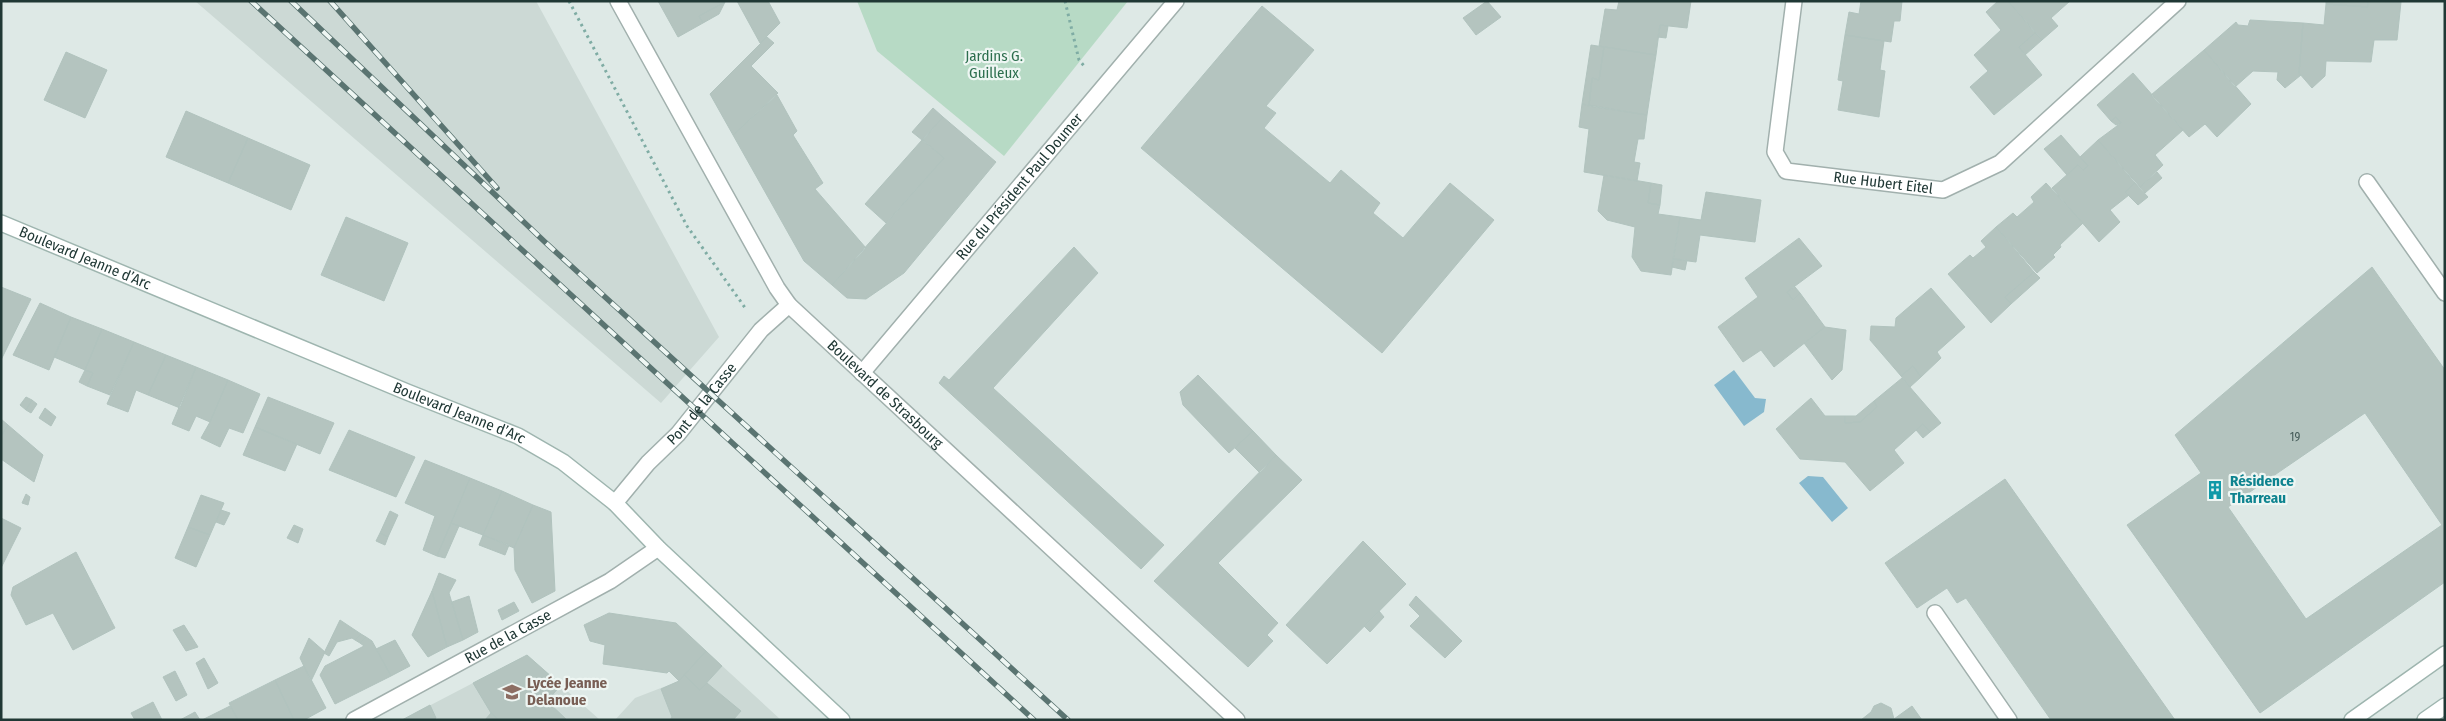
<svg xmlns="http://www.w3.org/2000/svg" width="2446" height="721" font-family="'Fira Sans Condensed',sans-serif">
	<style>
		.built { fill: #ccd9d5 }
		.green { fill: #b7dac5 }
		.water { fill: #87b9ce }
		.building { fill: #b4c4bf; stroke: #b1c3be; fill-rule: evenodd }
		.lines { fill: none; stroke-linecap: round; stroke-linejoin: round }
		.service-casing { stroke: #a1b0ad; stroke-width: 18 }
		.minor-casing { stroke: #a1b0ad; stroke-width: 18 }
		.tertiary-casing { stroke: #a1b0ad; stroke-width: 18 }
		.secondary-casing { stroke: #9eb5af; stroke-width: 18 }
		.path { stroke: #7faca4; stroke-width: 3; stroke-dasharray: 2.5 4; stroke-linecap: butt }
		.service { stroke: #fff; stroke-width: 15 }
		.minor { stroke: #fff; stroke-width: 15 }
		.tertiary { stroke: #fff; stroke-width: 15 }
		.secondary { stroke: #fff; stroke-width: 15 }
		.rail-casing { stroke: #5a7471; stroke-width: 5.5 }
		.rail { stroke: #eef6f3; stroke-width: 4; stroke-dasharray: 11; stroke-linecap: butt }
		.labels { text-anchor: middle; stroke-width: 4.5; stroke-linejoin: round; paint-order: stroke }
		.number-label { font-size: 12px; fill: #455b58 }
		.park-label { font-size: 15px; fill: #2c6e4e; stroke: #eef6f3 }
		.street-label { font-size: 15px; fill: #203835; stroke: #eef6f3 }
		.culture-label { font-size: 15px; font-weight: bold; fill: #0d838f; stroke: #eef6f3; text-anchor: start }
		.education-label { font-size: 15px; font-weight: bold; fill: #785e54; stroke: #eef6f3; text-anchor: start }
	</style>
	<rect width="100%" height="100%" fill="#dee9e6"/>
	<path class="built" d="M195 1H536L719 337 661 403Z
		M706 651 781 720H615L635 698 679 681Z
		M527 655 600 720H402L473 683Z"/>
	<path class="green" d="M857 1H1128L1004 156 877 51Z"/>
	<path class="water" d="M1734 370 1755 398 1766 399 1764 412 1744 426 1714 385Z
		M1808 476 1823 477 1848 508 1832 522 1799 483Z"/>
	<path class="building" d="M658 1H725V2L699 16 703 23 678 37Z
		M737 1H768L780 23 760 43Z
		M1487 1 1501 17 1476 35 1463 18Z
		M1619 1H1691L1687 28 1660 25 1656 55 1599 46 1605 9 1617 10Z
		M1861 1H1902L1900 21H1894L1891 42 1845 35 1849 12 1859 14Z
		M1998 1H2008L2035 33 2019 47 2042 75 1994 115 1970 87 1988 71 1974 55 2001 30 1986 12Z
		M2008 1H2070L2051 18 2058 26 2042 40Z
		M2326 1H2368V7L2326 4Z
		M2368 1 2401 2 2397 40H2374L2371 62 2326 61 2325 76 2312 88 2299 73 2303 23 2324 25 2326 4 2368 7Z
		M725 2 719 14 703 23 699 16Z
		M1262 6 1314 50 1266 106 1276 113 1264 128 1330 183 1341 170 1380 203 1373 213 1403 238 1450 183 1494 220 1382 353 1141 148Z
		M2250 20 2303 23 2299 73 2301 75 2285 88 2277 80 2278 72 2253 71 2235 87 2204 50 2236 22 2238 25 2248 26Z
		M1660 25 1668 26 1666 38 1658 37Z
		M2035 33 2042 40 2025 55 2019 47Z
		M1845 35 1884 41 1880 70 1885 71 1879 117 1838 110 1843 81 1838 80Z
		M767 37 774 43 751 66 778 93 733 135 710 94Z
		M1591 45 1604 47 1599 80 1592 78 1589 106 1582 104Z
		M1604 47 1656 55 1647 115 1589 106 1592 78 1599 80Z
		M2204 50 2251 104 2217 137 2205 124 2189 137 2151 95Z
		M66 52 107 70 85 118 44 100Z
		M2133 73 2183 130 2155 155 2163 165 2140 187 2098 140 2121 123 2116 117 2111 121 2097 105Z
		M777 95 797 131 793 135 823 183 815 189 866 248 832 285 804 261 733 135Z
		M1582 104 1647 115 1644 139H1638L1634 162 1640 163 1637 181 1584 172 1589 129 1579 127Z
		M933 108 943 117 922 140 912 132Z
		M186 111 248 138 228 183 166 157Z
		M943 117 996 162 904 273 866 299 847 298 832 285 944 158 923 140Z
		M2116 117 2121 123 2116 125 2111 121Z
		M2061 135 2088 166 2083 170 2078 165 2067 175 2044 149Z
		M248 138 310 165 291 210 228 183Z
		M922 140 944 158 886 223 865 204Z
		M2098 140 2135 183 2125 192 2129 195 2110 210 2120 222 2099 242 2052 188 2078 165 2083 170 2088 166 2080 157Z
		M2157 172 2162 178 2145 193 2140 187Z
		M1604 175 1651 183 1648 203 1660 205 1658 214 1680 217 1671 275 1641 271 1632 257 1635 227 1607 220 1598 211Z
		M1651 183 1662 185 1660 205 1648 203Z
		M2046 183 2083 223 2060 245 2061 247 2053 255 2055 257 2037 273 1996 227 2013 213 2017 217 2034 202 2031 197Z
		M2135 183 2148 197 2138 205 2125 192Z
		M1706 192 1761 200 1755 242 1700 235 1696 262 1673 259 1680 217 1701 220Z
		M346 217 408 243 384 301 321 275Z
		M1996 227 2034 272 2005 297 2011 304 1991 323 1948 274 1970 255 1973 258 1986 247 1981 241Z
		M1799 238 1822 266 1787 292 1793 300 1800 293 1825 327 1774 367 1761 350 1743 362 1718 327 1758 297 1745 278Z
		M1074 247 1098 273 993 388 1164 545 1141 569 939 383 944 376 949 380Z
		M1673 259 1687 260 1685 270 1672 267Z
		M2372 267 2445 370V582L2260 713 2127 525 2201 473 2175 435ZM2365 413 2442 525 2306 619 2228 507Z
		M2034 272 2040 278 2011 304 2005 297Z
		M1 287 31 299 1 360Z
		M1795 287 1800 293 1793 300 1787 292Z
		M1931 288 1965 327 1937 352 1941 358 1921 377 1913 366 1901 376 1870 340 1871 326 1895 327 1896 318Z
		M40 303 71 317 49 370 13 355Z
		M71 317 102 329 85 370 54 357Z
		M1825 327 1846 330 1842 370 1832 380 1804 343Z
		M102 329 134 342 110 395 87 386 93 373 85 370Z
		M134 342 166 355 148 395 136 390 128 412 107 404Z
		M166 355 196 367 180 408 148 395Z
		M1913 366 1921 377 1910 387 1901 376Z
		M196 367 228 380 210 422 196 416 189 431 172 424Z
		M85 370 93 373 87 386 79 382Z
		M1198 375 1253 431 1229 453 1183 405 1180 392Z
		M1902 378 1941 423 1930 432 1923 424 1894 450 1904 463 1870 491 1845 462 1800 459 1776 429 1811 398 1825 416H1845V423L1860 422 1877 407 1874 401Z
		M228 380 260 394 243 433 229 428 220 447 201 438 210 422Z
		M26 397 32 400 26 410 20 405Z
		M268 397 334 423 320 454 255 427Z
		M32 400 37 404 31 413 26 410Z
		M1874 401 1877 407 1860 422 1845 423V416H1856Z
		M45 408 56 417 51 426 39 418Z
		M1 419 8 425 1 436Z
		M1923 424 1930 432 1923 438 1916 430Z
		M8 425 43 455 34 482 1 459V436Z
		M255 427 297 444 285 471 243 455Z
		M349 430 415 457 396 497 329 470Z
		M1253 431 1276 455 1260 473 1235 448Z
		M1276 455 1302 480 1218 563 1278 623 1267 635 1273 641 1248 667 1154 581Z
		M425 460 470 478 437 556 423 550 435 516 405 503Z
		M470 478 502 491 483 535 451 523Z
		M2005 479 2110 628 2175 720H2051L1966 598 1957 603 1947 588 1917 608 1885 563Z
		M502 491 533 505 514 548 483 535Z
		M26 494 30 497 28 505 22 503Z
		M201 495 224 503 210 535 188 527Z
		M533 505 551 512 555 591 532 603 515 570 514 548Z
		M221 510 230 513 224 525 216 522Z
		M390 511 398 515 388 537 380 533Z
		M1 518 21 528 1 568Z
		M451 523 459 526 445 558 437 556Z
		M294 525 303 529 298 543 287 538Z
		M188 527 210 535 196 567 175 558Z
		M380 533 388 537 385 545 376 541Z
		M483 535 509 545 505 555 479 545Z
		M1363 541 1406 584 1327 664 1286 625Z
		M76 552 115 628 73 650 53 613 26 625 11 595 13 587Z
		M439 573 456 580 449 593 463 640 447 647 432 591Z
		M432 591 447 647 428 657 412 635Z
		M469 596 478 632 463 640 452 602Z
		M1416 596 1462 641 1445 658 1410 626 1420 616 1409 605Z
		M514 602 519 611 502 620 498 610Z
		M1379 611 1384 617 1370 632 1364 626Z
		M609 613 676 623 706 651 679 681 669 671 667 673 603 664 605 645 590 641 584 625Z
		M340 620 361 634 355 640 352 638 337 642 329 656 324 653Z
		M184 625 198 647 186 651 173 630Z
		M361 634 366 637 360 643 355 640Z
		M366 637 372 641 391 676 335 704 320 675 325 666 364 646 360 643Z
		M309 638 325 652 311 681 300 658Z
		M395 640 410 666 391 676 376 649Z
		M706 651 722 666 700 690 684 675Z
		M527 655 561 685 547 701 567 720H499L491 713 473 683Z
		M204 658 218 683 208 689 196 663Z
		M304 666 326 708 304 720H294L275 680Z
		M175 671 187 695 176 701 163 677Z
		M684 675 700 690 707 683 741 711 733 720H670L672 717 661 689 679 681Z
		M275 680 294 720H238L229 703Z
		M153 702 162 720H135L131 713Z
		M1881 703 1891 708 1894 719 1861 720 1871 712 1874 706Z
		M430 705 436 718 434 720H402Z
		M230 706 238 720H202Z
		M1912 706 1922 720H1893L1894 719Z
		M195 712 200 720H180Z
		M491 713 499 720H485Z"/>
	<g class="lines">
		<g class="service-casing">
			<path id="service" d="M2367 182 2445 293
				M1935 613 2009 720"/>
		</g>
		<g class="minor-casing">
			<g id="minor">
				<path id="s1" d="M1794 1 1775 152 1786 171 1943 190 2000 163 2178 1"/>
				<path id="s2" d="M862 373 1176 1"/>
				<path id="s3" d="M354 720 610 581 658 548"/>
			</g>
		</g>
		<g class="tertiary-casing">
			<g id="tertiary">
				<path id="s4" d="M618 1 777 288 789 305 1237 720"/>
				<path id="s5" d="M615 503 648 463 678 434 761 330 789 305"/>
			</g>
		</g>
		<g class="secondary-casing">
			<g id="secondary">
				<path id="s6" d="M1 223 407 392 518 436 563 462 615 503 658 548 842 720"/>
				<path d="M2352 720 2445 654"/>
				<path d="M2425 720 2445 706"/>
			</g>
		</g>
		<path class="path" d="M569 1 687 226 746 309
			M1065 1 1079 60 1085 67"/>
		<use href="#service" class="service"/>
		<use href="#minor" class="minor"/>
		<use href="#tertiary" class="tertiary"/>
		<use href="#secondary" class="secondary"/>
		<g class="rail-casing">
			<path id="rail" d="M251 1 1034 720
				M291 1 546 243 1068 720
				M330 1 497 188"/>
		</g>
		<use href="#rail" class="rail"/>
	</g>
	<defs>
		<g id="building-bare" transform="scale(1.5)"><path d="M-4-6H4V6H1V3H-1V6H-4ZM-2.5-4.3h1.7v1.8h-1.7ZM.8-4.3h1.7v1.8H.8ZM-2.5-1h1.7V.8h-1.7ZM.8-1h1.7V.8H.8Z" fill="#0f9aa8" stroke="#eef6f3" stroke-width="2.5" paint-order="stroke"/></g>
		<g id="school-bare" transform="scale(1.5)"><path d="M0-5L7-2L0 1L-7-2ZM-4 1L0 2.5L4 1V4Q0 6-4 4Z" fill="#8d6e63" stroke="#eef6f3" stroke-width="2.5" paint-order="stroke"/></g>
	</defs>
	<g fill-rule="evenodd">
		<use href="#building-bare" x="2215" y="490"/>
		<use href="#school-bare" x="512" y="692"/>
	</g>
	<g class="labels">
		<g class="number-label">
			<text x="2295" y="441">19</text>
		</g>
		<g class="park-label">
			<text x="994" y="61">Jardins G.<tspan x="994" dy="17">Guilleux</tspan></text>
		</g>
		<g class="street-label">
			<text dy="5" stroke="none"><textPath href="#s1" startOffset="272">Rue Hubert Eitel</textPath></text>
			<text dy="5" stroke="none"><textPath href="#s2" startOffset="244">Rue du Président Paul Doumer</textPath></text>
			<text dy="5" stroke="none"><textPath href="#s6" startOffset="91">Boulevard Jeanne d’Arc</textPath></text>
			<text dy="5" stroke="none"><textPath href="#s4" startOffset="480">Boulevard de Strasbourg</textPath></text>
			<text dy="5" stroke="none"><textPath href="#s5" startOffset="132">Pont de la Casse</textPath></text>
			<text dy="5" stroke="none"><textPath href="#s6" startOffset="496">Boulevard Jeanne d’Arc</textPath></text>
			<text dy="5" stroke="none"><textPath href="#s3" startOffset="175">Rue de la Casse</textPath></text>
		</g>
		<g class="culture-label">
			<text x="2230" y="486">Résidence<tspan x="2230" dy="17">Tharreau</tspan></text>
		</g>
		<g class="education-label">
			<text x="527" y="688">Lycée Jeanne<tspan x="527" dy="17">Delanoue</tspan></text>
		</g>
	</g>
	<rect width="2446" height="721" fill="none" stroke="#203835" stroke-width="5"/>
</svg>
